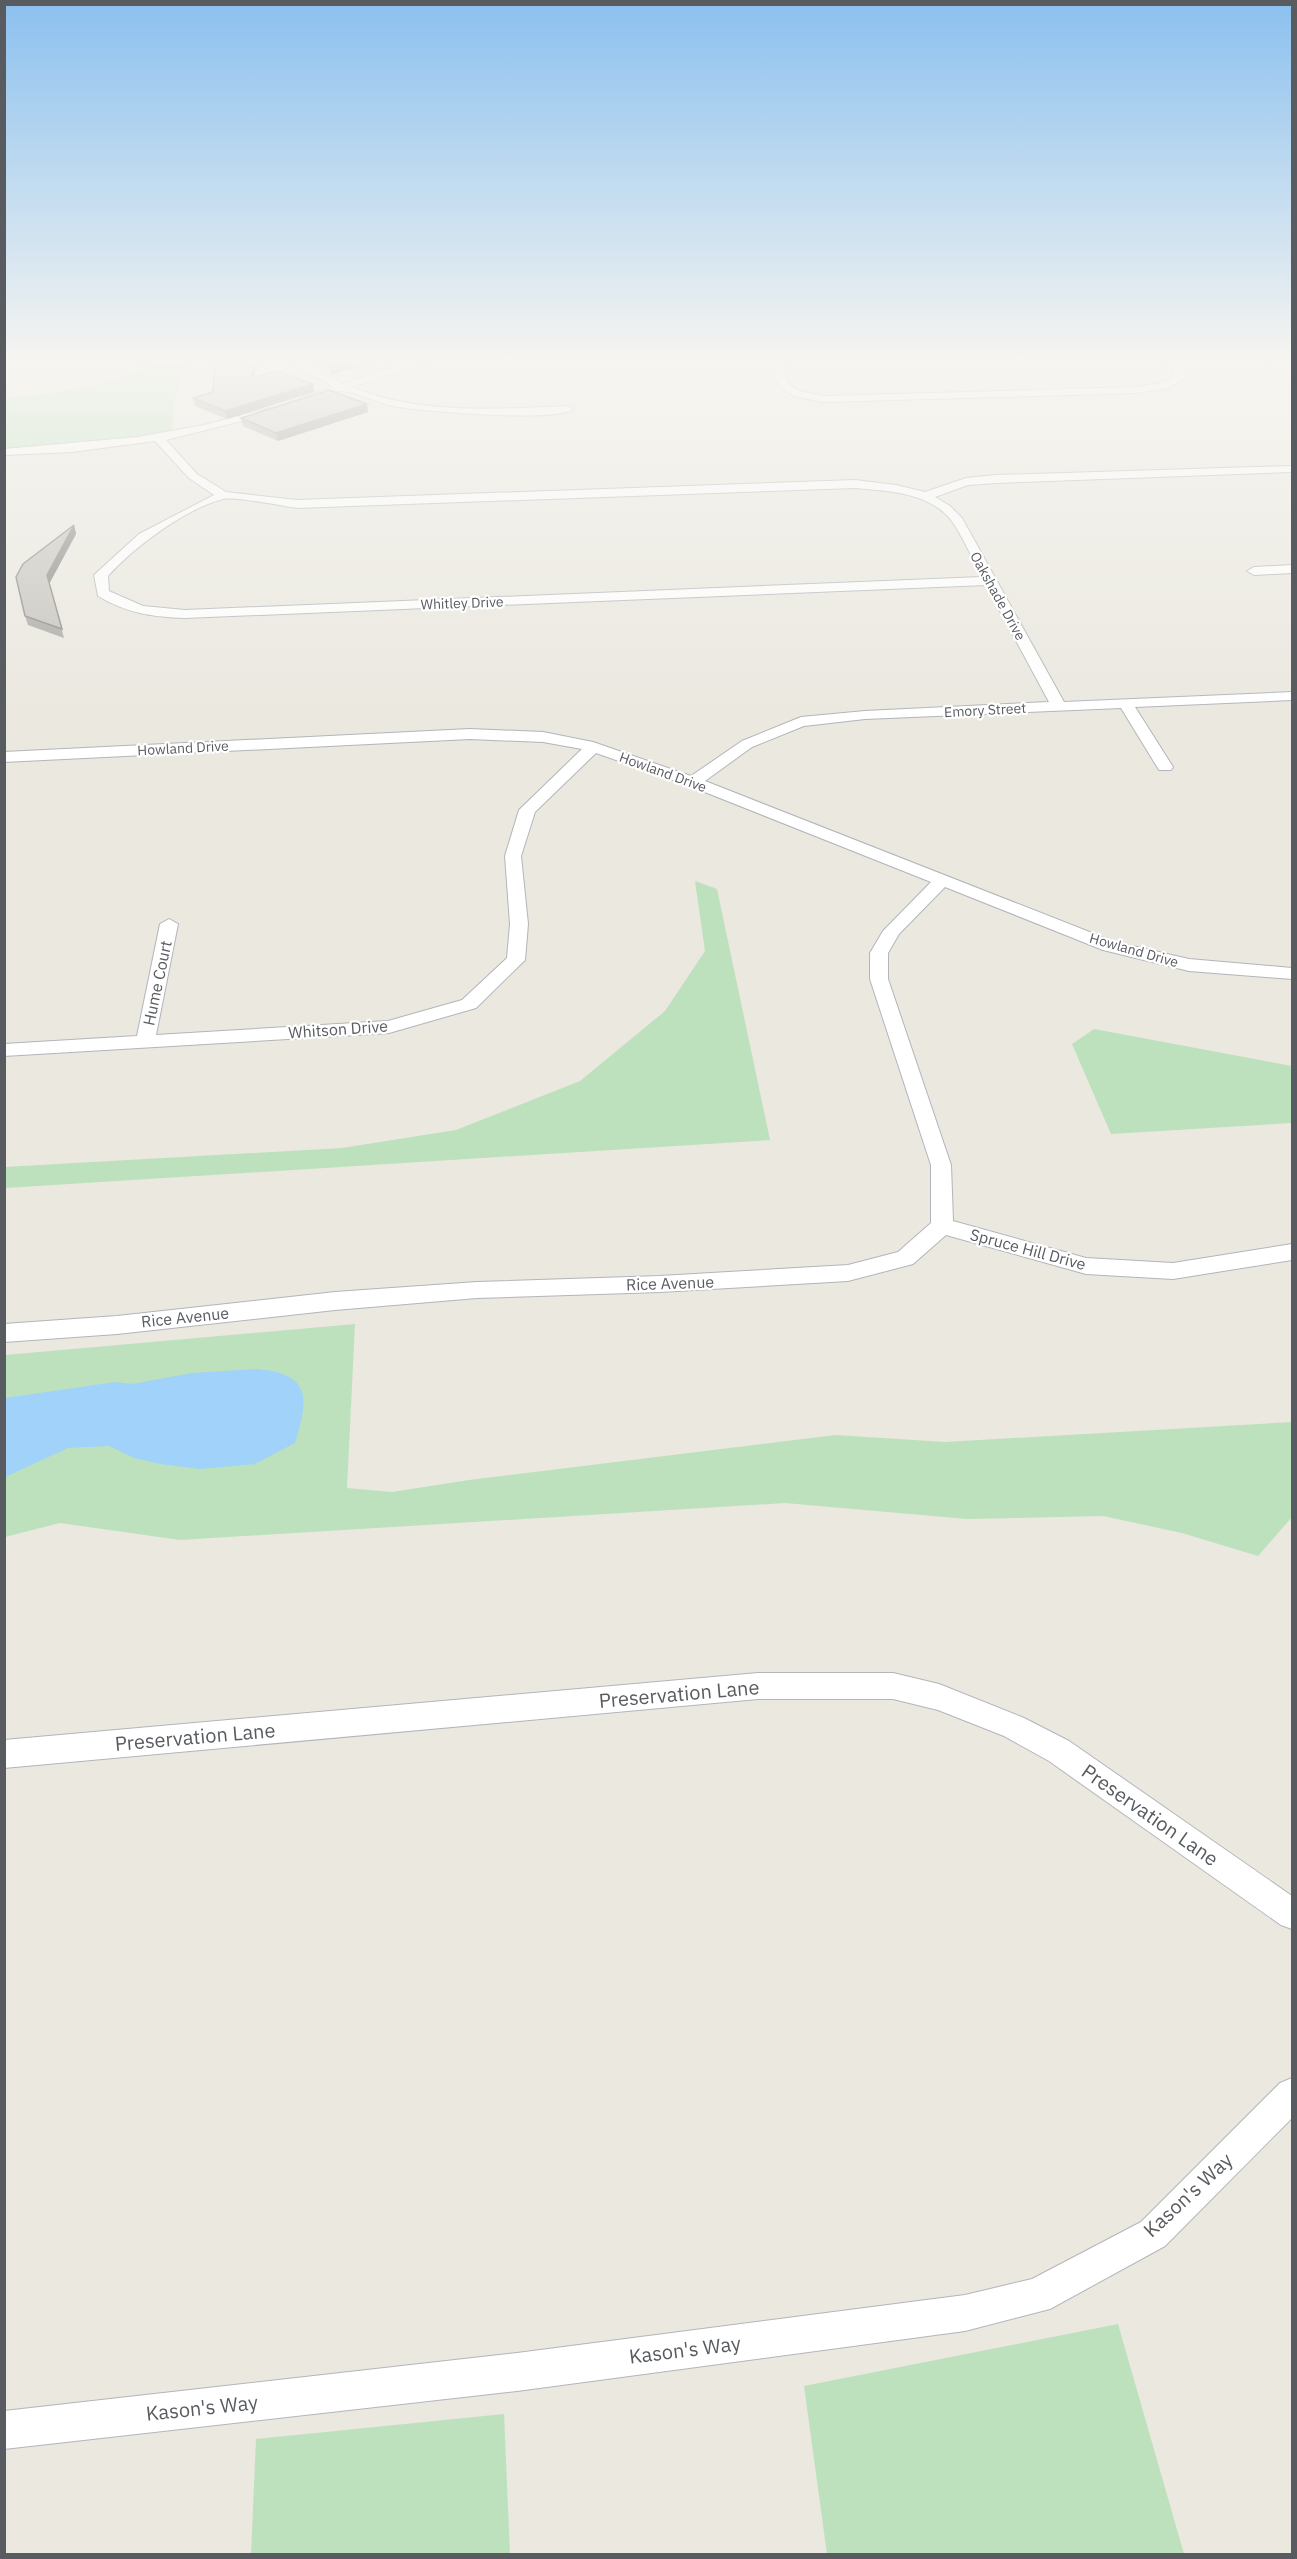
<svg xmlns="http://www.w3.org/2000/svg" width="1297" height="2559" font-family="'IBM Plex Sans',sans-serif">
	<style>
		.green { fill: #bde1bd }
		.water { fill: #a1d2f9 }
		.lines { fill: none; stroke-linecap: round; stroke-linejoin: round }
		.street-casing { stroke: #b2b5ba; stroke-width: 2 }
		.street { fill: #fff; fill-rule: evenodd }
		.wall { fill: #aaa8a3 }
		.shaded-wall { fill: #8b8884 }
		.building { fill: #c6c3bd; stroke: #8b8884; stroke-width: 1.5 }
		.labels { text-anchor: middle; stroke-width: 4.5; stroke-linejoin: round; paint-order: stroke }
		.far-street-label { font-size: 14px; fill: #585c60; stroke: #fff }
		.street-label { font-size: 16px; fill: #585c60; stroke: #fff }
		.near-street-label { font-size: 20px; fill: #585c60; stroke: #fff }
	</style>
	<rect width="100%" height="100%" fill="#eae8df"/>
	<path class="green" d="M150 361H187L174 402 172 432 153 437 5 448 4 398C35 396 133 386 150 361Z
		M695 881 717 889 770 1140 5 1188V1167L342 1148 456 1130 580 1081 665 1011 705 951Z
		M1094 1029 1292 1066V1123L1111 1134 1072 1044Z
		M355 1324 347 1488 392 1492 469 1480 836 1435 945 1442 1292 1422V1517L1258 1556 1182 1533 1103 1516 967 1519 785 1503 180 1540 60 1523 5 1537V1355Z
		M1118 2324 1184 2554H827L804 2386Z
		M504 2414 510 2554H251L256 2439Z"/>
	<path class="water" d="M257 1369C313 1374 308 1399 295 1443L255 1464 200 1469 160 1464 134 1458 109 1446 68 1448 5 1477V1398L115 1382 132 1384 192 1373Z"/>
	<g class="lines">
		<g class="street-casing">
			<path id="street" d="M290 361H302L343 384 412 361H427L352 387C418 415 498 409 568 406L573 409C557 423 418 411 392 406 376 402 359 393 343 391 332 390 315 400 304 403L300 402V398L333 387Z
				M773 361H783C785 391 798 391 824 396L1137 387 1162 383 1174 377 1173 368 1167 361H1178L1183 367 1184 378 1169 388 1137 393 824 402C794 396 775 396 773 361Z
				M270 408 274 409V413L166 440 197 474 226 492 297 500 855 480 896 485 925 492 966 478 996 475 1292 466V472L996 483 968 485 935 497 950 506 962 518 1064 702 1292 692V700L1135 707 1173 767 1171 770H1159L1121 708 865 719 804 726 752 747 705 781 1115 942 1189 959 1292 968V979L1189 971 1103 950 945 887 899 934 888 953V979L951 1165 953 1221 1086 1258 1173 1263 1292 1244V1260L1173 1279 1086 1274 946 1235 913 1264 848 1281 660 1292 477 1298 335 1310 117 1334 4 1342V1324L117 1316 335 1292 477 1282 660 1276 848 1265 898 1252 931 1223V1165L870 979V953L883 931 931 882 687 785 596 753 535 812 521 856 528 924 525 960 476 1008 389 1033 4 1056V1044L137 1036 160 924 169 919 178 924 156 1035 388 1021 462 1000 507 958 510 924 505 856 519 810 582 749 543 742 470 739 4 762V752L470 729 543 732 593 742 691 776 742 741 801 717 865 711 1049 702 986 585 185 618C153 617 126 613 98 596L94 575 139 534 214 495 189 478 155 441 72 452 4 455V449L138 437 204 425ZM855 488C887 491 929 492 951 520 963 536 972 559 982 577L185 610 143 606 109 591 108 576C134 547 185 509 223 499 236 496 281 506 297 508Z
				M1292 565V573L1254 575 1247 571 1254 567Z
				M758 1673H893L939 1684 1024 1718 1069 1741 1292 1896V1929L1281 1925 1049 1761 1004 1736 938 1710 893 1699H758L4 1768V1740Z
				M1292 2078V2118L1165 2246 1050 2309 965 2331 517 2391 4 2449V2411L517 2353 965 2295 1032 2279 1141 2222 1280 2083Z"/>
		</g>
		<use href="#street" class="street"/>
	</g>
	<path class="wall" d="M326 361H373L332 375Z
		M254 378 313 384 314 392 227 419 195 406 193 398Z
		M368 412 278 441 243 426 241 418Z
		M74 525 76 534 49 584 64 638 28 625 25 616Z"/>
	<path class="shaded-wall" d="M255 361H257L253 386 251 378Z
		M349 361H373L332 375 330 367Z
		M313 384 314 392 227 419 225 411Z
		M367 404 368 412 278 441 276 433Z
		M74 525 76 534 49 584 64 638 47 575Z"/>
	<path class="building" d="M215 361H255L251 378 276 371 313 384 225 411 193 398 213 392Z
		M328 361H349L330 367Z
		M329 390 367 404 276 433 241 418Z
		M74 525 47 575 62 629 25 616 16 577 23 564Z"/>
	<linearGradient id="sky" x2="0" y2="1"><stop stop-color="#8bc0ef"/><stop offset="0.5" stop-color="#f6f5f1"/><stop offset="1" stop-color="#f6f5f1" stop-opacity="0"/></linearGradient>
	<rect width="1297" height="719" fill="url(#sky)"/>
	<g class="labels">
		<g class="far-street-label">
			<text transform="translate(998 596) rotate(61)" y="5">Oakshade Drive</text>
			<text transform="translate(462 603) rotate(-2)" y="5">Whitley Drive</text>
			<text transform="translate(985 710) rotate(-3)" y="5">Emory Street</text>
			<text transform="translate(183 748) rotate(-3)" y="5">Howland Drive</text>
			<text transform="translate(663 772) rotate(20)" y="5">Howland Drive</text>
			<text transform="translate(1134 950) rotate(16)" y="5">Howland Drive</text>
		</g>
		<g class="street-label">
			<text transform="translate(157 983) rotate(-78)" y="6">Hume Court</text>
			<text transform="translate(338 1029) rotate(-4)" y="6">Whitson Drive</text>
			<text transform="translate(1028 1249) rotate(15)" y="6">Spruce Hill Drive</text>
			<text transform="translate(670 1283) rotate(-2)" y="6">Rice Avenue</text>
			<text transform="translate(185 1317) rotate(-6)" y="6">Rice Avenue</text>
		</g>
		<g class="near-street-label">
			<text transform="translate(679 1694) rotate(-5)" y="7">Preservation Lane</text>
			<text transform="translate(195 1737) rotate(-5)" y="7">Preservation Lane</text>
			<text transform="translate(1150 1815) rotate(35)" y="7">Preservation Lane</text>
			<text transform="translate(1188 2195) rotate(-43)" y="7">Kason's Way</text>
			<text transform="translate(685 2350) rotate(-7)" y="7">Kason's Way</text>
			<text transform="translate(202 2408) rotate(-6)" y="7">Kason's Way</text>
		</g>
	</g>
	<rect width="1297" height="2559" fill="none" stroke="#585c60" stroke-width="12"/>
</svg>
